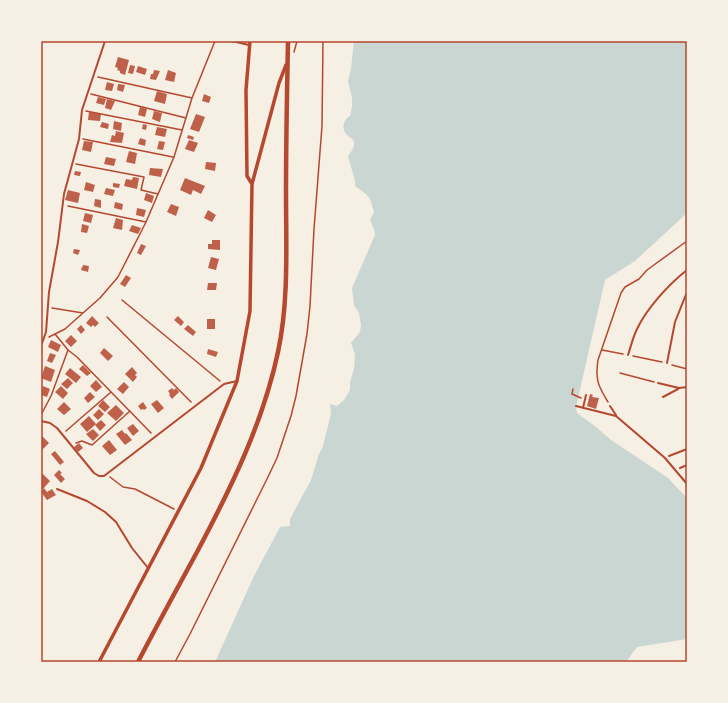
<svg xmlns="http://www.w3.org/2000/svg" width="728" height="703" font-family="'Fira Sans',sans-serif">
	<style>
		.water { fill: #c9d6d2 }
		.building { fill: #bf614a }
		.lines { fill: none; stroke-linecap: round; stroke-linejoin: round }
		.path { stroke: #b5482f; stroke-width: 1.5 }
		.service { stroke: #b5482f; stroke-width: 2 }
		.minor { stroke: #b5482f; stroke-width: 3.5 }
		.tertiary { stroke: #b5482f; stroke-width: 4.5 }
		.neatline { fill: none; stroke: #b5482f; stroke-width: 1.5 }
	</style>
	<rect width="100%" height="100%" fill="#f6efe4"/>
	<path class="water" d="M354 41H687V213L635 261 605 280 576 407 577 413 596 427 611 440 668 478 687 498V639L637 647 626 662H215L254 576 280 527 290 526V519L311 480 319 454 323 446 331 414 330 404 337 406 344 400 350 390V382L354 369 355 354 351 343 360 332 361 325 359 313 354 305 352 288 375 235 374 229 370 220 374 212 370 199 367 195 355 186V181L348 156C351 152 355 148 354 142 353 138 349 138 347 135 341 129 343 120 350 116L352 107V98L348 81 351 69Z"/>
	<path class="building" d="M118 57 129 60 125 75 120 73V71L117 70 118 68 115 67Z
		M130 65 135 66 133 74 128 73Z
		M138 66 147 69 145 75 136 72Z
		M154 70 160 71 156 80 150 79 151 74H153Z
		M168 70 176 73 174 82 165 80Z
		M107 82 114 84 112 91 105 90Z
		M118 84 125 85 123 92 117 90Z
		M157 91 167 94 165 104 154 101Z
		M204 94 211 97 209 103 202 101Z
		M98 97 106 99 104 105 96 103Z
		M107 99 115 101 111 110 105 108Z
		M140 107 147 109 145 117 138 115Z
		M154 111 162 113 160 122 152 119Z
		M89 112 101 114 100 121 88 120Z
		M196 114 205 117 199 132 190 129Z
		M114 121 122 123 121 131 113 129Z
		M102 122 109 124 108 129 100 127Z
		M143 124 147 125 146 130 142 129Z
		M157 127 167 129 165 137 155 135Z
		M116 131 124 133 122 143 110 142 112 135 115 136Z
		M188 135 194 137 193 140 187 138Z
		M140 138 146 140 145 146 138 144Z
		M189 140 198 143 194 152 185 149Z
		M84 141 93 142 91 152 82 150Z
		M159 141 165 142 163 150 157 149Z
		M129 151 137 153 135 164 126 162Z
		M106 157 116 159 114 166 104 164Z
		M206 162 216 163 215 171 205 169Z
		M150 168 163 169 161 177 149 175Z
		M75 171 81 172 80 176 74 175Z
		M133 177 139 178 137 189 124 186 126 179 132 180Z
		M185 178 205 186 201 194 193 190 191 195 180 190Z
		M86 182 95 185 93 192 84 190Z
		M113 183 120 184 119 188 113 187Z
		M106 188 115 190 113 196 104 194Z
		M68 190 80 193 78 203 65 200Z
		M146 193 154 196 152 203 144 200Z
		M95 199 101 200V208L94 206Z
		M115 202 123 204 122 210 114 208Z
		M171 204 179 207 176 216 167 212Z
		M137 208 146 210 144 217 136 215Z
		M208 210 216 215 212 222 204 218Z
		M85 213 93 215 91 223 83 221Z
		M116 218 123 220 122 230 113 228Z
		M82 224 89 226 87 233 81 232Z
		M132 225 141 228 138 234 129 231Z
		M212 240H220V250L208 249V244H212Z
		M141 244 146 246 141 255 137 253Z
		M74 249 80 250 78 255 73 253Z
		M211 257 219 259 216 270 208 268Z
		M83 265 89 266 88 272 81 270Z
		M126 275 131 278 125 287 120 284Z
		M208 283H217L216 290H207Z
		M92 316 99 323 95 327 93 325 91 327 86 323Z
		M178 316 184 322 181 326 174 320Z
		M207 319H215V329H207Z
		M81 325 85 330 81 334 77 329Z
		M188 325 196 332 193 336 184 329Z
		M71 335 77 341 71 347 65 341Z
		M51 340 61 345 58 352 48 347Z
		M104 348 113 356 108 361 100 353Z
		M208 349 218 352 216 357 207 354Z
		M50 353 56 355 52 363 47 361Z
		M83 365 91 373 87 376 79 369Z
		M45 366 55 370 51 382 41 378Z
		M132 367 137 373 135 375 137 377 133 382 125 374Z
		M70 368 81 377 76 383 65 374Z
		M68 378 73 383 67 389 61 384Z
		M96 380 102 387 96 392 90 386Z
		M124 382 129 387 123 394 117 389Z
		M43 386 50 389 47 397 41 395Z
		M61 386 68 393 63 399 55 392Z
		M172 388 174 390 176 388 179 392 172 399 169 395 170 394 168 391Z
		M90 392 95 397 88 403 84 398Z
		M590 394 593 395 592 397 599 398 596 409 587 406Z
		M103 400 110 407 105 412 98 406Z
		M157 400 164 408 158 413 151 404Z
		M64 402 71 409 64 415 57 409Z
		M143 402 147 408 144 410 143 409 141 410 138 406Z
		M116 405 124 413 116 421 107 413Z
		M99 409 104 414 98 420 93 415Z
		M89 416 96 424 87 432 80 424Z
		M101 420 106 425 100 431 95 425Z
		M133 424 139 431 133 436 127 428Z
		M93 429 99 435 93 441 86 434Z
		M122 430 125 434 126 433 132 440 125 445 116 434Z
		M41 435 49 443 43 449 41 447Z
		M109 440 117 450 110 455 102 446Z
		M79 443 83 448 78 452 74 447Z
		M55 451 64 462 60 465 51 454Z
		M59 470 62 473 60 474 65 479 61 483 54 475Z
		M41 472 50 481 43 489 41 487Z
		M44 488 47 492 52 489 56 495 47 500 41 492Z"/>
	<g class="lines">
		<path class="path" d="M294 52 297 41
			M98 77 192 98
			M91 94 186 118
			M86 111 182 130
			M83 139 173 157
			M76 164 144 177 141 190 158 194
			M68 206 146 222
			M122 300 220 381
			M52 308 83 313
			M107 317 191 402
			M55 334 68 350 77 357 151 433
			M49 337 65 329 83 313 100 298 118 277 146 222 174 157 192 98 215 41
			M602 350 623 354
			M633 356 662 362
			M672 365 687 369
			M620 373 654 382
			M573 389 572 394 581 398
			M608 402C598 386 595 379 598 360L621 293 625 287 639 279 647 270 687 241
			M41 415 51 396 68 350
			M66 431 111 392
			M76 443 82 441 92 445 130 411
			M110 477 123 487 135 489 174 509
			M175 662 190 634 267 479 277 458 291 416 296 396 307 334 310 306 314 229 322 126 323 41"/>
		<path class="service" d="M232 41 249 45
			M41 346 46 332 49 292 58 242 64 194 79 139 82 110 105 41
			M628 355C631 346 633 337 637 329 647 308 669 284 687 270
			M667 363 675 322 687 292
			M658 383 679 388 687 387
			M663 397 678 389
			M576 406 616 416 665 458 687 484
			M610 406 616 415
			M583 408 586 395
			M41 421 50 423 57 428 94 473 99 476H104L224 384 237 381
			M669 456 687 449
			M680 468 687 465
			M57 489 87 501 105 512 116 522 132 548 148 568"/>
		<path class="minor" d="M250 41 246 90 247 176 252 184
			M99 662 201 468 237 381 250 311 252 184 279 83 286 65"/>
		<path class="tertiary" d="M138 662C157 625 177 589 197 552 231 488 263 423 278 352 289 301 286 244 286 192 286 142 287 91 288 41"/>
	</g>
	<rect width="728" height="703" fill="none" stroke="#f6efe4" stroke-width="84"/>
	<rect x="42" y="42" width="644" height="619" class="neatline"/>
</svg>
